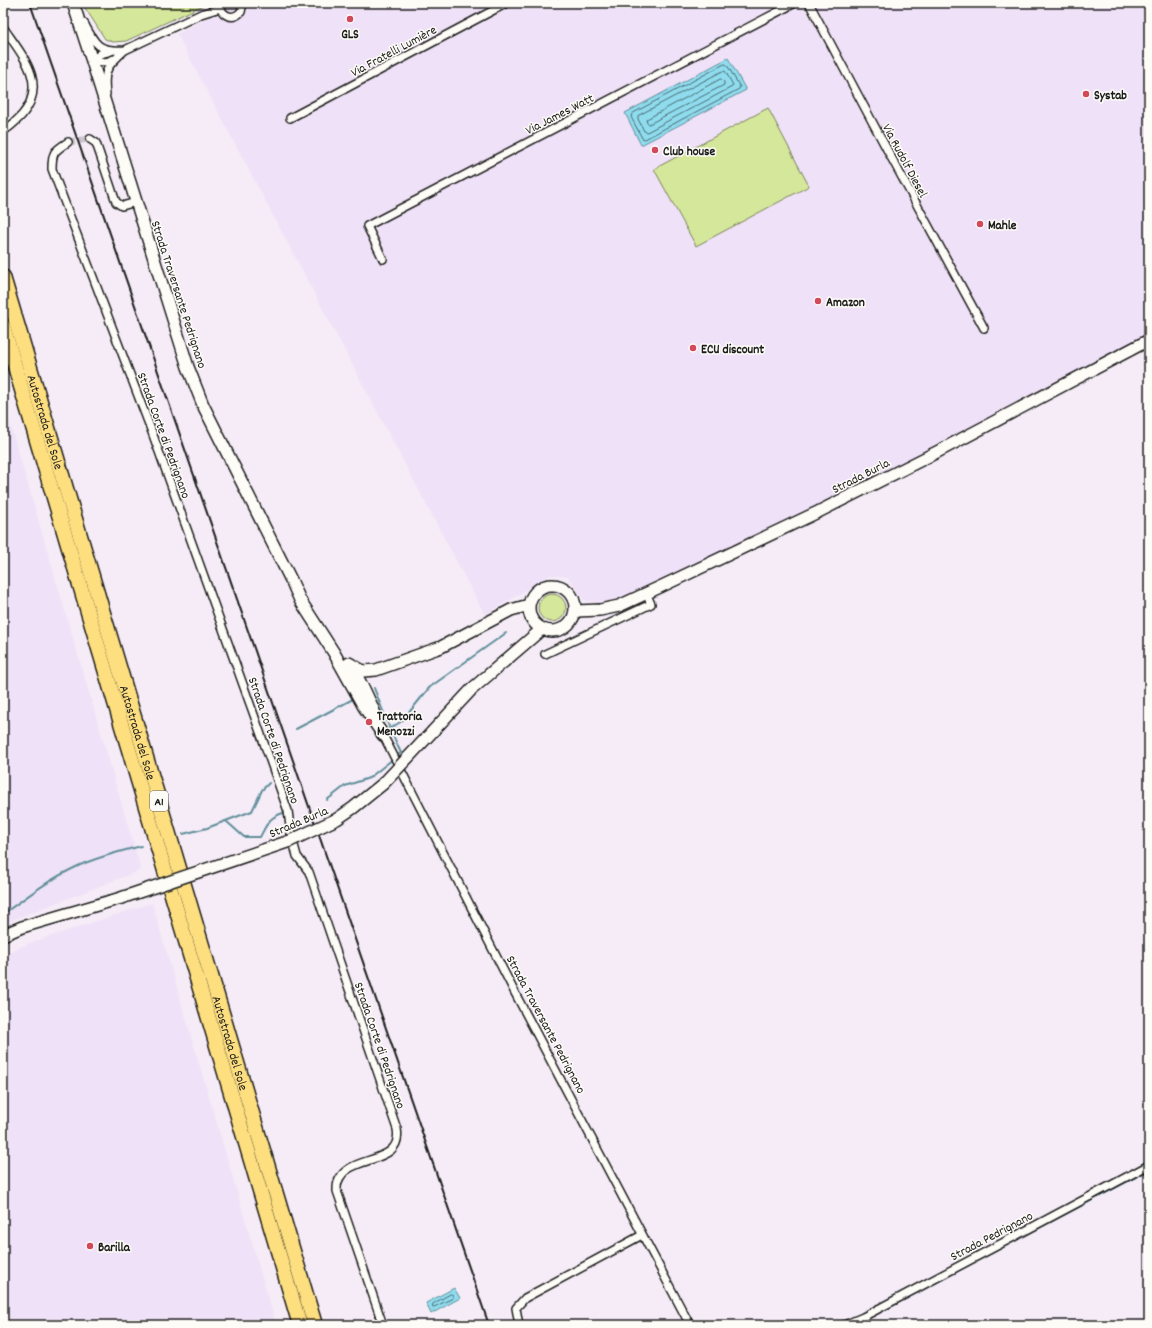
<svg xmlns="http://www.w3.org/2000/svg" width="1152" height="1328" font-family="Dekko,sans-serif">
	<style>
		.built { fill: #efe1f7 }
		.green { fill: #d5e79b; stroke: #78825c }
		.water { fill: #8fdcee; stroke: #618f9a }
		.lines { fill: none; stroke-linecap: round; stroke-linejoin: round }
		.shore { stroke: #4a6970; stroke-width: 1 }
		.stream { stroke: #618f9a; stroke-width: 2 }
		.street-tunnel { stroke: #cac2cb; stroke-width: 7; stroke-dasharray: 7 3.5; stroke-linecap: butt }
		.street-casing { stroke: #1c1c1c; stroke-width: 10 }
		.secondary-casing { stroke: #1c1c1c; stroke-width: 14 }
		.highway-casing { stroke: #1c1c1c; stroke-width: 17 }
		.street { stroke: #fdfcf7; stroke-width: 7 }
		.secondary { stroke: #fdfcf7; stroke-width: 11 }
		.highway { stroke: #fedf80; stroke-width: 14 }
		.rail { stroke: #1c1c1c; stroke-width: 2 }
		.secondary-bridge-casing { stroke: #1c1c1c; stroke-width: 14; stroke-linecap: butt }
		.secondary-bridge { stroke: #fdfcf7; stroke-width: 11 }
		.poi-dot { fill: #d1495b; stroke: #fdfcf7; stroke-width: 1.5 }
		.labels { text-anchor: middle; stroke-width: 3; stroke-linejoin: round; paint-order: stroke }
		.shield { fill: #fdfcf7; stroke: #605f5e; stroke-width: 1 }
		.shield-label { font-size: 12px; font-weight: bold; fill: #1c1c1c }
		.poi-label { font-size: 13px; font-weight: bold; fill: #1c1c1c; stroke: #fdfcf7; text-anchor: start }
		.street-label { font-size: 13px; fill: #1c1c1c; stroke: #fdfcf7 }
	</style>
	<rect width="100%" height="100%" fill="#f5ecf7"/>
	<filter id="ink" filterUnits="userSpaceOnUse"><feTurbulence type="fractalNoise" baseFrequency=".025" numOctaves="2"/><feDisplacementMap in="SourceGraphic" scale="8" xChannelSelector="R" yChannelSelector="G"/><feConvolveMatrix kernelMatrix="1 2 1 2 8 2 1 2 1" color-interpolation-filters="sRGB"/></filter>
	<g filter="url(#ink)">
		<path class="built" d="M234 3H1149V333L848 491 617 601 598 603 584 600 568 577 550 575 485 615 177 34Z
			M3 400 141 870 12 920 3 925Z
			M152 903 276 1325H3V955L30 943Z"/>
		<path class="green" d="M82 3H208L126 41 113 42 105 39Z
			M768 108 809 186 696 246 654 169Z
			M538 608a14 14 0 1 1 28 0a14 14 0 1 1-28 0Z"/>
		<path class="water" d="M728 58 746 90 641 145 625 113Z
			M454 1288 460 1298 431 1314 426 1303Z"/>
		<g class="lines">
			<path class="shore" d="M725 64 727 65 740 87 739 89 645 139 642 138 631 117 632 114Z
				M723 71H725L733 85 732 87 647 132 644 131 638 119V116Z
				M721 79 724 82V85L649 124 647 123 646 120 647 119Z
				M451 1294 453 1295V1298L434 1307H432L433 1304Z"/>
			<path class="stream" d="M374 688 390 729 401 753 396 756
				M296 729 355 698
				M386 731 402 721 430 687 506 633
				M327 800 345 786 369 778 393 759
				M226 821 244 837H260C267 824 268 818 283 813
				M183 834 207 828 252 811 262 790 269 783
				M3 914C26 897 50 879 76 867 97 857 119 852 141 846
				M869 1318 1149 1170"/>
			<path class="street-tunnel" d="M68 142 90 139"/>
			<g class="street-casing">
				<path id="street" d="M220 3C220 15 232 21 241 12L243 3
					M809 3 891 157 984 328
					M84 23C95 45 99 52 125 50 107 66 103 70 106 94
					M3 27C21 54 49 83 22 115 16 121 11 127 3 131
					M125 50 201 14 220 8
					M111 51 100 54 92 61 106 62 114 59
					M290 118 507 3
					M90 139 96 143 116 202 122 206 136 202
					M68 142C54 151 52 152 52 169L153 435 254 715 288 811 291 834 297 856 309 872 397 1129C404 1167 347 1153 338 1182 337 1184 337 1188 337 1191L383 1325
					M383 259 367 226 795 3
					M545 654 651 604 646 593
					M383 735 515 993 690 1325
					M519 1325 516 1308 525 1298 642 1235
					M844 1325 863 1317 1149 1165"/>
			</g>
			<g class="secondary-casing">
				<path id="secondary" d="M73 3 92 61 188 367 203 405 291 580 300 600 334 653 364 707 383 735
					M529 608a23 23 0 1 1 46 0a23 23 0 1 1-46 0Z
					M576 611 600 610 619 606 660 587 818 512 937 452 1149 340
					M349 663 363 671 376 670 441 647 511 610 529 605
					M350 665C361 682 370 700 377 719
					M433 731 472 689 542 629
					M3 935 22 927 121 898"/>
			</g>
			<g class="highway-casing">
				<g id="highway">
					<path id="s1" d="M3 277 315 1325"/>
					<path d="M3 326 300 1325"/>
				</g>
			</g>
			<use href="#street" class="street"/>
			<use href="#secondary" class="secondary"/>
			<use href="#highway" class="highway"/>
			<path class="rail" d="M30 3 489 1325"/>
			<g class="secondary-bridge-casing">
				<path id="secondary-bridge" d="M121 898 290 841 337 819 353 808 384 783 433 731"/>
			</g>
			<use href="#secondary-bridge" class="secondary-bridge"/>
		</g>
	</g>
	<g class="poi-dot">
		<circle cx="350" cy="19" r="4"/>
		<circle cx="1086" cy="94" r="4"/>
		<circle cx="655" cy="150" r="4"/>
		<circle cx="980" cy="224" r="4"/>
		<circle cx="818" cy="301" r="4"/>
		<circle cx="693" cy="348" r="4"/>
		<circle cx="369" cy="722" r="4"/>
		<circle cx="90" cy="1246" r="4"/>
	</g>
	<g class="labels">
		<rect class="shield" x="150" y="791" width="18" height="20" rx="3"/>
		<g class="shield-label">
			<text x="159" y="805">A1</text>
		</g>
		<g class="poi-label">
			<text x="350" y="38" text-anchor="middle">GLS</text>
			<text x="1094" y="99">Systab</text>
			<text x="663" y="155">Club house</text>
			<text x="988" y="229">Mahle</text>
			<text x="826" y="306">Amazon</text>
			<text x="701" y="353">ECU discount</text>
			<text x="377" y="720">Trattoria<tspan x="377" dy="15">Menozzi</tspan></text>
			<text x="98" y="1251">Barilla</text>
		</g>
		<g class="street-label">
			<text transform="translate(393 50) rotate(-28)" y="5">Via Fratelli Lumière</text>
			<text transform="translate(559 113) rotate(-27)" y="5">Via James Watt</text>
			<text transform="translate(906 160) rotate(62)" y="5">Via Rudolf Diesel</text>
			<text transform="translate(180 294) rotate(72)" y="5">Strada Traversante Pedrignano</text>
			<text dy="5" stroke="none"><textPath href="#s1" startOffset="151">Autostrada del Sole</textPath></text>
			<text transform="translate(165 435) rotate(70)" y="5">Strada Corte di Pedrignano</text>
			<text transform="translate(860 475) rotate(-27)" y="5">Strada Burla</text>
			<text dy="5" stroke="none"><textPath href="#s1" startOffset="475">Autostrada del Sole</textPath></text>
			<text transform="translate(275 740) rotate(71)" y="5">Strada Corte di Pedrignano</text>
			<text transform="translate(298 821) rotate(-23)" y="5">Strada Burla</text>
			<text transform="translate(547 1024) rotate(62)" y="5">Strada Traversante Pedrignano</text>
			<text dy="5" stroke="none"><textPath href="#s1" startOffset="799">Autostrada del Sole</textPath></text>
			<text transform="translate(381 1045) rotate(71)" y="5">Strada Corte di Pedrignano</text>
			<text transform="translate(991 1235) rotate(-28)" y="5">Strada Pedrignano</text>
		</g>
	</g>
	<rect width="1152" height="1328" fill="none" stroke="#fdfcf7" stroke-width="16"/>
	<rect x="8" y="8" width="1136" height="1312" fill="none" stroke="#1c1c1c" stroke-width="1.5" filter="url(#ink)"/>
</svg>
